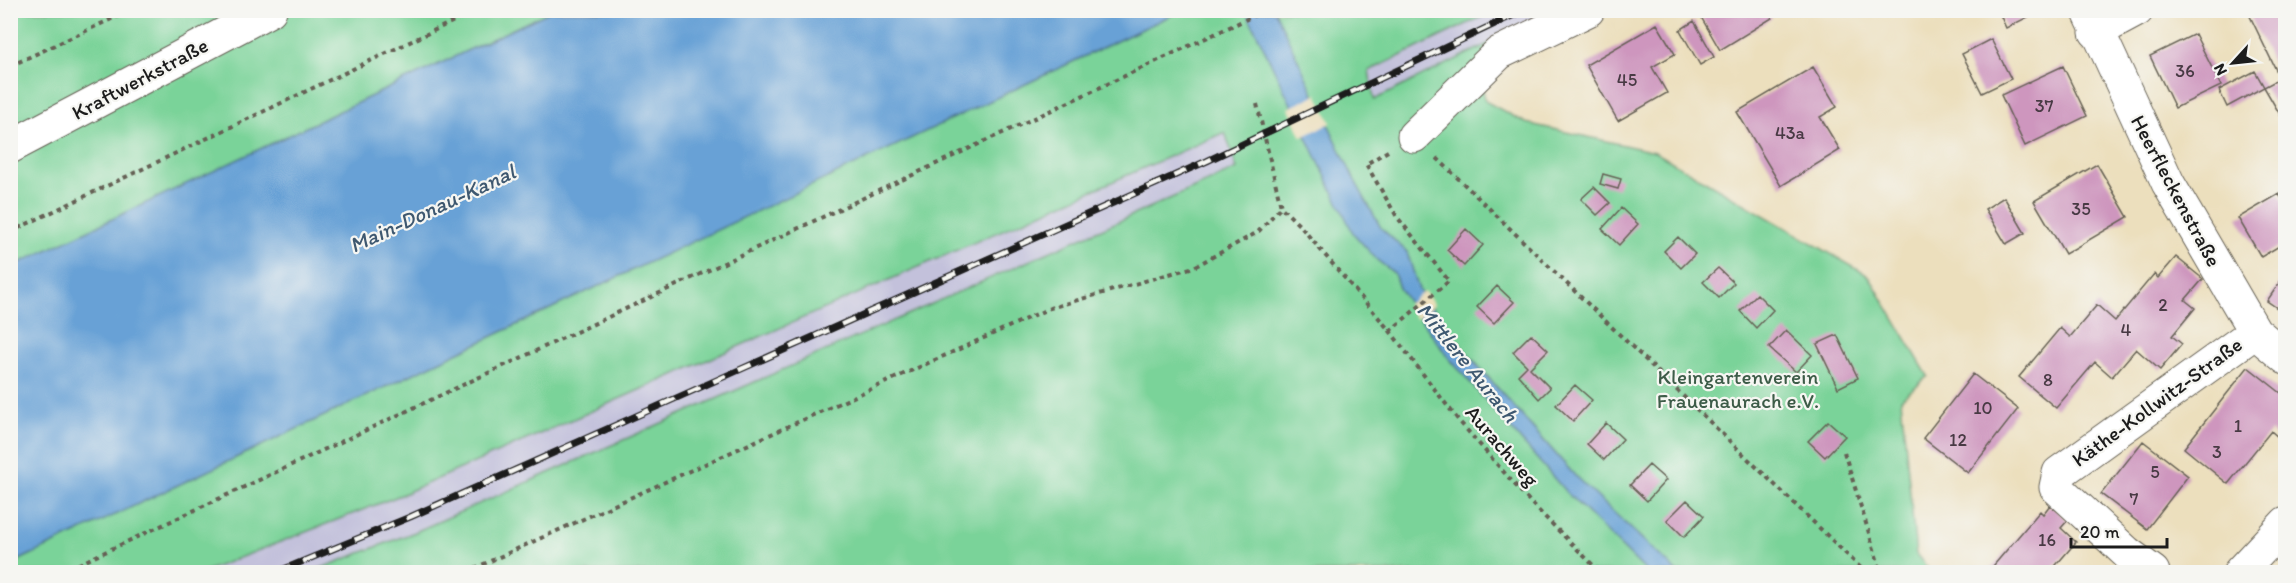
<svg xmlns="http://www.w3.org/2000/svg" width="2296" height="583" font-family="Itim,sans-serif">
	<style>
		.industrial { fill: #c3c1db }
		.green { fill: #7ad399; stroke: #4b785a; stroke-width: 1.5 }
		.water { fill: #67a1d6; stroke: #425e79; stroke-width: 1.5 }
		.pier { fill: #ecdfbd }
		.building { fill: #ce96be }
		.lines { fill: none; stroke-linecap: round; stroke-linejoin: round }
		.minor-casing { stroke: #656054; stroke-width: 35 }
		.path { stroke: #656054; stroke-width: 4; stroke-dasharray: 4.5 4.5; stroke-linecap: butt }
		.minor { stroke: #fff; stroke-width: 33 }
		.rail-casing { stroke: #1c1c1c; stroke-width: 7 }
		.rail { stroke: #f6f6f2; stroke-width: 4.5; stroke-dasharray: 14; stroke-linecap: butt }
		.labels { text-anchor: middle; stroke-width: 4.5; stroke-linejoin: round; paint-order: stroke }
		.number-label { font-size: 18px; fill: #483a44 }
		.street-label { font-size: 21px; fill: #1c1c1c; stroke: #f6f6f2 }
		.park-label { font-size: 21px; fill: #3d5c48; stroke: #f6f6f2 }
		.water-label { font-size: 22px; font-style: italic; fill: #3e5870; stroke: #f6f6f2 }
	</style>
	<rect width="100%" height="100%" fill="#f6f6f2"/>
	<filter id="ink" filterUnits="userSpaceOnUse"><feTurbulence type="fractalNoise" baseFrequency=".0167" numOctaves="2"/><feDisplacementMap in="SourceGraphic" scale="12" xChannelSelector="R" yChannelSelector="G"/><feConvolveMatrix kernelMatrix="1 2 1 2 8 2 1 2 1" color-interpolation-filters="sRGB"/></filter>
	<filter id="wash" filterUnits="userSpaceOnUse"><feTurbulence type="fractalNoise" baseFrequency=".008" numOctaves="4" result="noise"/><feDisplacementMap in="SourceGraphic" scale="24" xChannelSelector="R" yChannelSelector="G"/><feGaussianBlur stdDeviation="1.35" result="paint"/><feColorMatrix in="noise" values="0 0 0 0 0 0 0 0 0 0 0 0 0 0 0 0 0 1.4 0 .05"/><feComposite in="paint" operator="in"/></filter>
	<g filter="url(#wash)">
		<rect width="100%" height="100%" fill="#ecdfbd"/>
		<path class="industrial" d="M1494 11H1554L1374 100 1369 71Z
			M1225 132 1238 168 415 532 311 572H203L401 495Z"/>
		<path class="green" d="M11 11H551L11 267Z
			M1180 11H1494L1369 71 1374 100 1518 29 1479 65 1485 101 1526 123 1655 152 1869 276 1928 376 1901 399 1916 554 1931 572H1677L1577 478 1460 345 1419 290 1407 252 1381 228 1354 179 1310 86 1377 260 1394 273 1399 288 1448 357 1567 493 1647 572H311L415 532 1237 169 1225 132 401 495 203 572H11V564Z"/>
		<path class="water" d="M551 11H1180L11 564V267Z
			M1246 11H1275L1354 179 1381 228 1407 252 1419 290 1459 345 1577 478 1677 572H1647L1567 493 1448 357 1409 303 1399 288 1394 273 1377 260 1353 233Z"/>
		<path class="pier" d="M1317 94 1331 123 1302 137 1289 108Z
			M1424 291 1434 305 1416 319 1407 305Z"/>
		<g id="blocks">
			<path class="building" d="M1697 10H1768L1772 18 1720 50Z
				M1998 10H2042L2006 28Z
				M2247 10H2286V71L2278 74Z
				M1694 21 1714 57 1700 65 1680 30Z
				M1657 24 1675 54 1652 67 1667 93 1618 121 1586 65Z
				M2195 34 2221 86 2175 108 2150 56Z
				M1991 39 2011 79 1982 93 1962 54Z
				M2063 66 2087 116 2025 146 2001 95Z
				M1813 67 1837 107 1820 117 1840 150 1781 186 1737 112Z
				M2255 71 2264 87 2227 107 2219 90Z
				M2279 79 2286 90V125L2264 87Z
				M2097 164 2128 217 2065 254 2034 201Z
				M1603 174 1621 179 1618 189 1600 184Z
				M1594 187 1610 203 1597 215 1581 199Z
				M2279 194 2286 205V242L2261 257 2238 218Z
				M2004 197 2025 233 2006 244 1985 209Z
				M1621 208 1638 224 1619 245 1602 229Z
				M1466 229 1483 245 1464 266 1447 250Z
				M1678 237 1695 254 1681 268 1664 251Z
				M2176 257 2203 279 2185 300 2195 308 2172 336 2182 344 2160 370 2136 349 2112 377 2095 362 2056 408 2019 377 2060 328 2070 337 2097 305 2115 321 2154 274 2158 278Z
				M1718 268 1734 283 1719 298 1703 282Z
				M2286 273V314L2267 301Z
				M1497 286 1514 302 1494 323 1477 307Z
				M1757 294 1773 310 1756 328 1740 311Z
				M1786 330 1812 355 1796 372 1769 348Z
				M1531 334 1548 350 1530 368 1550 388 1539 399 1518 375 1527 366 1513 352Z
				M1837 335 1858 378 1838 388 1817 344Z
				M2248 367 2286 397V444L2271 431 2228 484 2184 448Z
				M1973 374 2018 409 1968 473 1923 438Z
				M1575 385 1592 400 1573 421 1556 405Z
				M1828 421 1845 436 1825 457 1808 441Z
				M1606 423 1623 439 1604 460 1587 444Z
				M2143 441 2188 476 2147 529 2101 494Z
				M1649 465 1666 480 1647 501 1630 485Z
				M1687 500 1704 516 1684 537 1667 520Z
				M2050 505 2068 520 2061 528 2076 542 2050 572H1988L2040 511 2043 514Z"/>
		</g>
	</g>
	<g filter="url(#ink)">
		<use href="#blocks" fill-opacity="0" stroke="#656054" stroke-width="1.5"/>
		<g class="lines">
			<g class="minor-casing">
				<path id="minor" d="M2088 10 2168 183 2255 332 2286 358
					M2096 32 2137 10
					M1414 136 1499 53 1588 10
					M10 147 270 10
					M2153 572 2127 553 2056 487 2059 473 2255 332
					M2240 572 2286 523"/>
			</g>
			<path class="path" d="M10 66 131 10
				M1257 104 1281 207 1301 227 1390 331 1459 421 1531 503 1600 572
				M1388 151 1366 164 1397 217 1449 281 1390 331
				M1437 158 1865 572
				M10 232 477 10
				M1844 452 1881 572
				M62 572 1266 10
				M466 572 1050 308 1194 267 1258 232 1281 207"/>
			<use href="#minor" class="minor"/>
			<g class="rail-casing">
				<path id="rail" d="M277 572 410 517 1207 161 1524 10"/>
			</g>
			<use href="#rail" class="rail"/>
		</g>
	</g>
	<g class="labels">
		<g class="number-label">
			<text x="2185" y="77">36</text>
			<text x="1627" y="86">45</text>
			<text x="2044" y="112">37</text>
			<text x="1790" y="139">43a</text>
			<text x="2081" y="215">35</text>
			<text x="2163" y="311">2</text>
			<text x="2126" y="336">4</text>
			<text x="2048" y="386">8</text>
			<text x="1983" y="414">10</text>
			<text x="2238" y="432">1</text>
			<text x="1958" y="446">12</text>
			<text x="2217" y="458">3</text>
			<text x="2155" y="478">5</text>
			<text x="2134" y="505">7</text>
			<text x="2047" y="546">16</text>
		</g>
		<g class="street-label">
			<text transform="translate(140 79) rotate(-28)" y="7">Kraftwerkstraße</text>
			<text transform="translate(2176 191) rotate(62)" y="7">Heerfleckenstraße</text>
			<text transform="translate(2157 402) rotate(-36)" y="7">Käthe-Kollwitz-Straße</text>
			<text transform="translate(1502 446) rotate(49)" y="7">Aurachweg</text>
		</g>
		<g class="park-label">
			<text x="1738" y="384">Kleingartenverein<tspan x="1738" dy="24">Frauenaurach e.V.</tspan></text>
		</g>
		<g class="water-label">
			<text transform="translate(432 208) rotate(-25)" y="8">Main-Donau-Kanal</text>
			<text transform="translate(1468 362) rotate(51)" y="8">Mittlere Aurach</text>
		</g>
	</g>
	<rect width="2296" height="583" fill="none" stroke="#f6f6f2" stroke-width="36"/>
	<g transform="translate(2233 63) rotate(243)" stroke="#f6f6f2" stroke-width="4.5" paint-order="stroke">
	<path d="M0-4.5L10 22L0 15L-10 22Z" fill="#1c1c1c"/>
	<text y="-9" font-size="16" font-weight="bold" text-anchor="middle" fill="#1c1c1c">N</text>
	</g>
	<path d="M2071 538v9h96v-9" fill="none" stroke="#1c1c1c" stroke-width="3"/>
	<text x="2080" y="538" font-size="18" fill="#1c1c1c" stroke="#f6f6f2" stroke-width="4.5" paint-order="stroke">20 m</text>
</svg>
